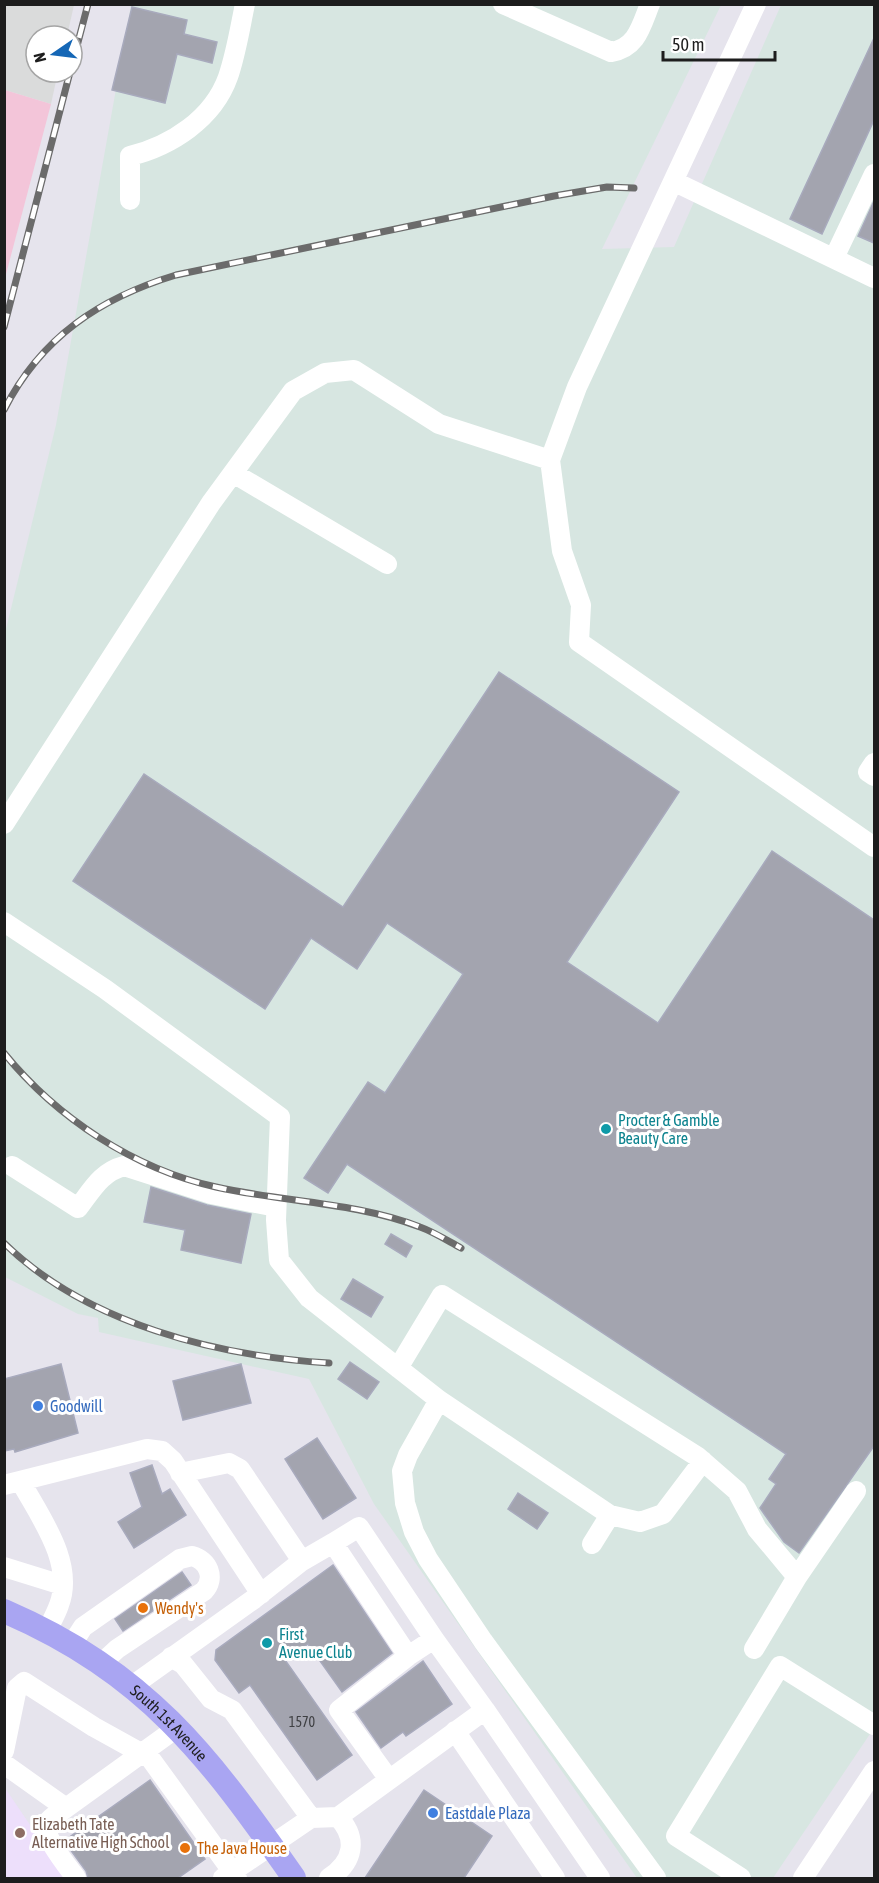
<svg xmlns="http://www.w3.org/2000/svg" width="879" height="1883" font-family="'Asap Condensed',sans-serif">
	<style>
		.residential { fill: #dadbdb }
		.industrial { fill: #d7e6e1 }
		.education { fill: #eddffb }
		.park { fill: #f3c5d9 }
		.building { fill: #a3a4af; stroke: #a8aabd; stroke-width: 1.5 }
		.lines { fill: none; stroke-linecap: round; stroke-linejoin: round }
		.minor { stroke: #fff; stroke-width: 20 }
		.major { stroke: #a9a5f2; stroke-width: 24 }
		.rail-casing { stroke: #6b6b6b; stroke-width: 7 }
		.rail { stroke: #fff; stroke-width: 4.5; stroke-dasharray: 14; stroke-linecap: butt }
		.culture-dot { fill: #0f9aa8; stroke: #fff; stroke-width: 2 }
		.shop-dot { fill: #3f7fe0; stroke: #fff; stroke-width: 2 }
		.food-dot { fill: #e8710a; stroke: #fff; stroke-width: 2 }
		.education-dot { fill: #8d6e63; stroke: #fff; stroke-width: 2 }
		.labels { text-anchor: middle; stroke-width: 6; stroke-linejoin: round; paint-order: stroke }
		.number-label { font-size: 14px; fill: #3e3f42 }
		.culture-label { font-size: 16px; fill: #0d838f; stroke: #fff; text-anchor: start }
		.shop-label { font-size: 16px; fill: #366cbe; stroke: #fff; text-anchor: start }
		.food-label { font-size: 16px; fill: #c56008; stroke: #fff; text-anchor: start }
		.street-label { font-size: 16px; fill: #1d1d1d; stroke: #fff }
		.education-label { font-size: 16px; fill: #785e54; stroke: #fff; text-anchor: start }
	</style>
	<rect width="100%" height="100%" fill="#e6e4ed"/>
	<path class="residential" d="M4 5H74L67 36H36V72H58L51 104 5 90Z"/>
	<path class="industrial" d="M131 5H721L602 249 674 247 781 5H874V1728L773 1878H637L374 1504 309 1379 99 1332 98 1318 78 1314 5 1277V633L56 425Z"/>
	<path class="education" d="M5 1788 66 1878H5Z"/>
	<path class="park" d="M5 90 51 104 5 278 4 90Z"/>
	<path class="building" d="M132 7 187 20 184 34 217 42 212 63 177 54 165 103 112 90Z
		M874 38V120L822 234 790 219Z
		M874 201V243L858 236Z
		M499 672 679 792 567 962 658 1023 772 851 874 920V1446L799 1553 784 1542 760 1508 776 1484 769 1479 786 1454 347 1164 328 1193 304 1178 368 1082 385 1093 463 974 387 923 357 969 311 938 265 1009 73 881 144 774 343 907Z
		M151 1187 207 1205 251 1214 241 1263 181 1250 185 1230 144 1222Z
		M391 1234 412 1246 406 1257 385 1244Z
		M353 1279 383 1297 371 1317 341 1299Z
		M350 1362 379 1382 367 1399 338 1379Z
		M61 1364 78 1433 15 1452 14 1449 4 1451V1379Z
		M241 1364 251 1403 183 1420 173 1381Z
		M317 1438 356 1498 323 1519 285 1459Z
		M152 1465 162 1494 170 1489 186 1515 134 1548 118 1522 142 1507 130 1473Z
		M518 1493 548 1513 537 1529 508 1509Z
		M333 1565 392 1653 342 1692 308 1644 285 1660 352 1755 317 1780 250 1685 239 1693 215 1660 216 1650Z
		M182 1572 191 1585 123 1631 115 1619Z
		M423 1661 452 1704 406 1736 403 1732 381 1748 356 1712Z
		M150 1780 205 1859 178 1878H88L86 1871 64 1841Z
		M424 1790 492 1836 464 1878H365Z"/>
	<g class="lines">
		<path class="minor" d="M503 4 611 52C637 48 641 26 650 4
			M756 4 577 387 550 460 562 551 581 605 579 642 874 847
			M675 182 874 278
			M130 200V156C171 146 213 119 228 77 236 54 240 28 245 4
			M834 258 874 174
			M233 473 387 564
			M874 763 868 772 874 776
			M4 824 211 503 293 391 325 373 354 370 439 424 550 460
			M4 922 105 989 280 1117 276 1220 279 1260 309 1298 439 1400 610 1515 640 1522 663 1514 703 1461
			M12 1166 78 1208C92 1190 101 1172 124 1166L211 1194 276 1207
			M398 1368 442 1295 698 1457 737 1491 757 1529 797 1577
			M439 1400 408 1455 402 1471 405 1503 414 1532 428 1559 483 1641 656 1878
			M180 1473 229 1463 240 1469 302 1561
			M21 1482C40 1517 75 1563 59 1605 56 1614 51 1622 47 1631
			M4 1485 147 1449 162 1451 173 1461 261 1594
			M333 1543 359 1527 434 1639
			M592 1544 610 1515
			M4 1567 62 1585
			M72 1644 83 1627 180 1559 192 1556C208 1560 216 1578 204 1591L117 1649 102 1663
			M754 1649 797 1577 856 1491
			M171 1657 183 1664 211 1699 232 1710 311 1818
			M132 1686 254 1599 302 1561 333 1543 408 1656 339 1710 388 1778
			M485 1710 600 1878
			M455 1731 555 1878
			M4 1751 17 1688 24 1682 94 1727 150 1758 237 1878
			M4 1764 66 1808 178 1727
			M66 1808C61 1812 50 1817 47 1823 41 1835 69 1868 76 1878
			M338 1817 485 1710 434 1639 408 1656
			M223 1878 311 1818 338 1817C358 1838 354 1862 329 1878
			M741 1878 676 1836 780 1666 874 1725
			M803 1878 874 1771"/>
		<path class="major" id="s1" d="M4 1611C147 1673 208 1755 294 1878"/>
		<g class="rail-casing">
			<path id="rail" d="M72 65 88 4
				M4 327 70 72
				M4 410C41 337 100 298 176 275L554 196 607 187 634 188
				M4 1053C57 1118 134 1169 216 1187 283 1202 356 1202 420 1227 434 1232 448 1241 461 1248
				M4 1243C87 1324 217 1356 329 1363"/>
		</g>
		<use href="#rail" class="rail"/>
	</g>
	<g class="culture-dot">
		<circle cx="606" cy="1129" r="6"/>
		<circle cx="267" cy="1643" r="6"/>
	</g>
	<g class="shop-dot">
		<circle cx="38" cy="1406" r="6"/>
		<circle cx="433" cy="1813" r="6"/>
	</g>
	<g class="food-dot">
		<circle cx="143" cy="1608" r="6"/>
		<circle cx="185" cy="1848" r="6"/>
	</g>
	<circle class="education-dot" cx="20" cy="1833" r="6"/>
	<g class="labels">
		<g class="number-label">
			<text x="302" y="1727">1570</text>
		</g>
		<g class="culture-label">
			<text x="618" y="1126">Procter &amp; Gamble<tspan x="618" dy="18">Beauty Care</tspan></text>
			<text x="279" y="1640">First<tspan x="279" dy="18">Avenue Club</tspan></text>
		</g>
		<g class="shop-label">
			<text x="50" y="1412">Goodwill</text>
			<text x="445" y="1819">Eastdale Plaza</text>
		</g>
		<g class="food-label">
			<text x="155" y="1614">Wendy's</text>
			<text x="197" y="1854">The Java House</text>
		</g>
		<g class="street-label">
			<text dy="6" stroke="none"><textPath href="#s1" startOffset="201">South 1st Avenue</textPath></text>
		</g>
		<g class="education-label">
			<text x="32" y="1830">Elizabeth Tate<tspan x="32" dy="18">Alternative High School</tspan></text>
		</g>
	</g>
	<rect width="879" height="1883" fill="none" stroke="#1d1d1d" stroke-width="12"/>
	<g transform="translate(54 54) rotate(256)"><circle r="28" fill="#ffffff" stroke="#a5a5a5" stroke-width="1.5"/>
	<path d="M0-4.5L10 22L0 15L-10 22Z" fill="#1567b6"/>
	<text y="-9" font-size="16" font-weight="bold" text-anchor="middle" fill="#1d1d1d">N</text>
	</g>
	<path d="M663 51v9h112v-9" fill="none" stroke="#1d1d1d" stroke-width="3"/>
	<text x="672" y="51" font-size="18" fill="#1d1d1d" stroke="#ffffff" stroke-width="4.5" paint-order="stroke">50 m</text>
</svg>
